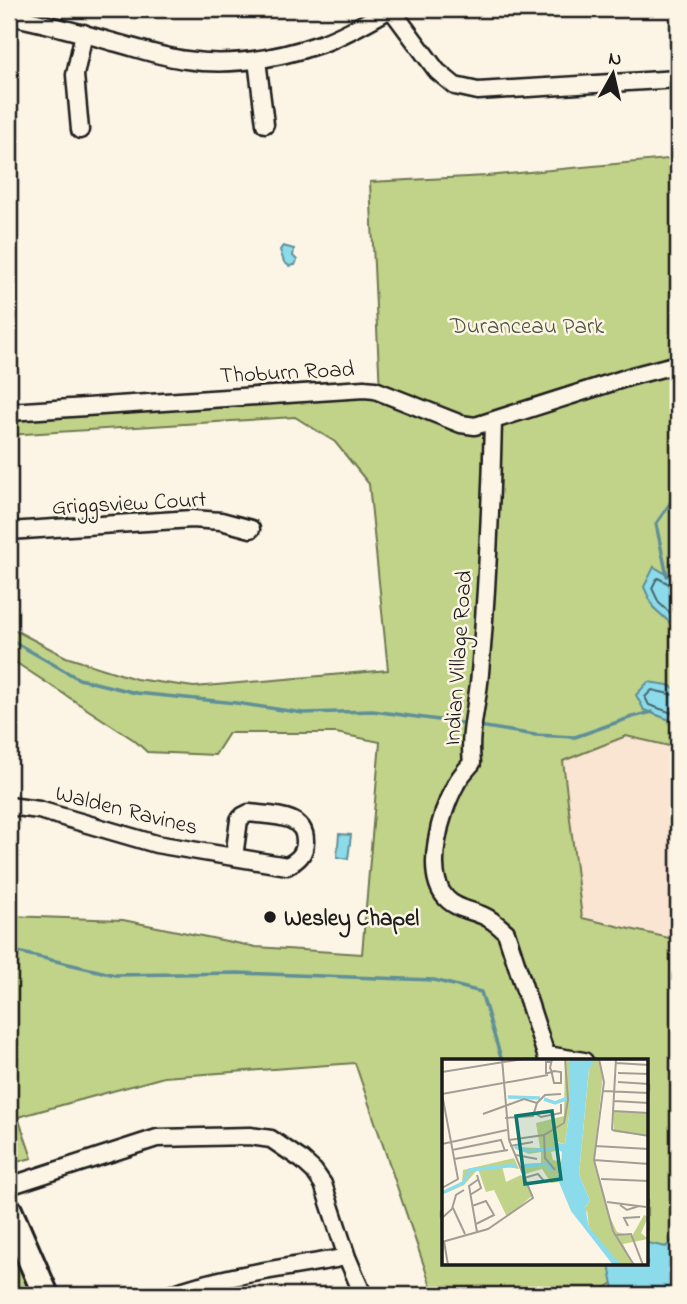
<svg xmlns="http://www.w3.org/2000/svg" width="687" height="1304" font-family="'Indie Flower',sans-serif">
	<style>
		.built { fill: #fae4d2 }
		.green { fill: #c1d388; stroke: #6e7852; stroke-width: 2 }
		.water { fill: #8cdbea; stroke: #5f8f98; stroke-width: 2 }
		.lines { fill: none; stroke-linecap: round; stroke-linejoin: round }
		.shore { stroke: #49686e; stroke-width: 2 }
		.stream { stroke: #5f8f98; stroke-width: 3.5 }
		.street-casing { stroke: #1c1c1c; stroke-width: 21 }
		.primary-casing { stroke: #1c1c1c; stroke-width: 30 }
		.street { stroke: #fcf5e5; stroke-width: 16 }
		.primary { stroke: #fcf5e5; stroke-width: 24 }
		.poi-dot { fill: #1c1c1c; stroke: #fcf5e5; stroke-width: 2.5 }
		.labels { text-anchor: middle; stroke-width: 5; stroke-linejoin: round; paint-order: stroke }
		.park-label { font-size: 23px; fill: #4e533c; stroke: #fcf5e5 }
		.street-label { font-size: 23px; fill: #1c1c1c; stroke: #fcf5e5 }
		.poi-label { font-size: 23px; font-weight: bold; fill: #1c1c1c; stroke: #fcf5e5; text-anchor: start }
		.inset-river { fill: none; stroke: #8cdbea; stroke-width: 3.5 }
		.inset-road { fill: none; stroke: #a29e95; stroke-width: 2 }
		.view { fill: #0f766e; fill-opacity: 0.15; stroke: #0f766e; stroke-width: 3.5 }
		.inset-edge { fill: none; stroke: #1c1c1c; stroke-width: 3.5 }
	</style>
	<rect width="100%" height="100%" fill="#fcf5e5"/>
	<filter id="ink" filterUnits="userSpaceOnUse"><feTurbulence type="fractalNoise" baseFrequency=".0143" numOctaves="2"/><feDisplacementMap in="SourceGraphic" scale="14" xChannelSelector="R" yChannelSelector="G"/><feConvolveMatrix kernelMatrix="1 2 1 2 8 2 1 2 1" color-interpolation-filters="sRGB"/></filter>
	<g filter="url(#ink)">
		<path class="built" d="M626 736 678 748V940L582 918 563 761Z"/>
		<path class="green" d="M678 158V581L654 567 653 607 678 630V690L668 685 644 710 678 723V748L626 736 563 761 582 918 678 940V1234L666 1247 647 1243V1061H444V1264H612L615 1274 613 1283 595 1295H434L355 1063 164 1077 18 1117 32 1158 9 1164V916L123 920 256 947 362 954 380 742 336 733H229L215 755 147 752 134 740 9 658V627L66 657 136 679 194 687 388 670 369 484 335 442 295 417 9 435V417L380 391 370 182 487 176Z
			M9 1225 46 1295H9Z"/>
		<path class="water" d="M283 246 294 249 293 256 297 260 295 265 289 266 284 262 280 250Z
			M654 567 678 581V630L653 607 644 587Z
			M648 682 668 685 678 690V723L644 710 636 695Z
			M339 834 351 835 348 859 337 857Z
			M678 1234V1295H615L609 1264H647V1243L666 1247Z"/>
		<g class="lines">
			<path class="shore" d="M678 587 673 586 658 578 656 580 652 588 659 603 678 620
				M678 696 652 690 645 697 649 705 678 715"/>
			<path class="stream" d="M677 389 678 391
				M667 576 656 524 678 492
				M9 639 79 679 136 693 236 703 303 713 373 711 468 724
				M479 726 535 735 575 737 632 717 652 712
				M9 950 115 975 238 973 434 980 481 992 502 1061"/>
			<g class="street-casing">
				<path id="street" d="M391 9 437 71 455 86 478 91 678 79
					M9 16C44 23 78 32 113 42 137 48 161 57 186 60 232 67 280 58 323 43 347 34 369 21 390 9
					M257 60 265 124
					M80 130 75 75 84 33
					M9 412 364 389 375 390 461 424 475 426 632 376 678 364
					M493 422C491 505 487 589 480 673 478 703 468 733 472 763 466 770 460 776 456 784 441 811 423 873 446 898 456 909 471 910 484 916 493 920 499 926 506 932L548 1061
					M9 531 192 519 221 521 251 529
					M9 806 39 810 156 844 287 866C298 860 305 854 305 842 306 813 270 816 249 813L243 816 239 820 234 857
					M547 1055 584 1061
					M9 1186 157 1138 250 1136 271 1139 302 1160 314 1171 323 1184 347 1257 363 1295
					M169 1295C226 1274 288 1268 347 1257"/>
			</g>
			<g class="primary-casing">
				<path id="primary" d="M9 1210 46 1295"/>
			</g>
			<use href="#street" class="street"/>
			<use href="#primary" class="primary"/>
		</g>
	</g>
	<circle class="poi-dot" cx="270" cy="917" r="7"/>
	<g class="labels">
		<g class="park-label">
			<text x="527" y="333">Duranceau Park</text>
		</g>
		<g class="street-label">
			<text transform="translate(287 371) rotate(-3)" y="8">Thoburn Road</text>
			<text transform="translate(129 502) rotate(-3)" y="8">Griggsview Court</text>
			<text transform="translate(457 658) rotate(-86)" y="8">Indian Village Road</text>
			<text transform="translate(127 809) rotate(14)" y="8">Walden Ravines</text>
		</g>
		<g class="poi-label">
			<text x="284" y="925">Wesley Chapel</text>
		</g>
	</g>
	<g transform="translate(442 1059)">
		<rect width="206" height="206" fill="#fcf5e5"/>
		<path d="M123 0 128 3 127 56 123 85 112 82 117 91 109 93 111 101 120 103 114 121 118 123 109 124 100 110 83 115 79 105 99 104V93L87 95 71 88 98 89 94 64 122 57ZM148 0H156L161 16 152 99 167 156 175 173 190 177 202 156 206 158 199 174 206 180 181 185 191 206H179L162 189 147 168 145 151 142 164 137 156 148 142 137 115ZM171 52 206 54V77L172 73ZM72 99 77 110 60 107 64 123 79 116 91 136 65 158 52 131 44 133 36 110 22 126 4 134 20 123 21 111Z" fill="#c1d388"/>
		<path d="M127 0H148L152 6 147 9 137 115 148 142 143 148 147 168 179 206H171L129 152 114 116H118L120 93 112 89 116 86 112 83 123 85 127 56Z" fill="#8cdbea"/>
		<path class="inset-river" d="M66 38 98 39M102 40 113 44 126 39M73 88 86 92 115 89M81 107 106 105 109 112M0 134 21 124 28 111 74 106"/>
		<path class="inset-road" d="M157 0 162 23 152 101 171 172 192 206M109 3H104V14H106L110 13 112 12 119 13V24H112L110 15V13L108 9 110 0M174 4 207 6M0 13 81 0M176 14 207 15M176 23 207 25M161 32 207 34M0 35 106 16M172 42 207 44M95 44 103 36 119 35M171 52 207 54M41 55 82 40 95 44M94 55 99 58 119 54V45M63 59 91 57 95 44M170 71 174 0M170 71 207 77M102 76 103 99 113 111 110 108M67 81 102 76 122 64 126 41 123 0M0 85 65 71M68 87 91 83M153 87 207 90M10 91 59 81 63 92M74 96 95 100M12 100 66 91M152 101 207 105M82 119 96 115 102 122M159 120 207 122M0 129 16 120 0 35M28 136 39 129 35 116M165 143 204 148M178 146 185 151 197 147M30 147 44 142 52 156 34 165M11 149 23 175M0 159 10 150 14 136 22 131M186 167 182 159 198 158M35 173 27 127 37 120M174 176 189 175 201 206M2 182 6 206M0 183 46 170 91 139 67 81 60 0"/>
		<path class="view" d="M110 52 119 120 83 125 74 57Z"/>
		<rect width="206" height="206" class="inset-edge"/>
	</g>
	<rect width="687" height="1304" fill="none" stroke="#fcf5e5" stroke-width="35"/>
	<rect x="18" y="18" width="652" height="1269" fill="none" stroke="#1c1c1c" stroke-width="2.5" filter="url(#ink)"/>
	<g transform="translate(613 74) rotate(8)" stroke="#fcf5e5" stroke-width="5" paint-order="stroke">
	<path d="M0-5L12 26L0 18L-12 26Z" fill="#1c1c1c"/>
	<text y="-10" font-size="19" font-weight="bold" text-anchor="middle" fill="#1c1c1c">N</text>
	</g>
</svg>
